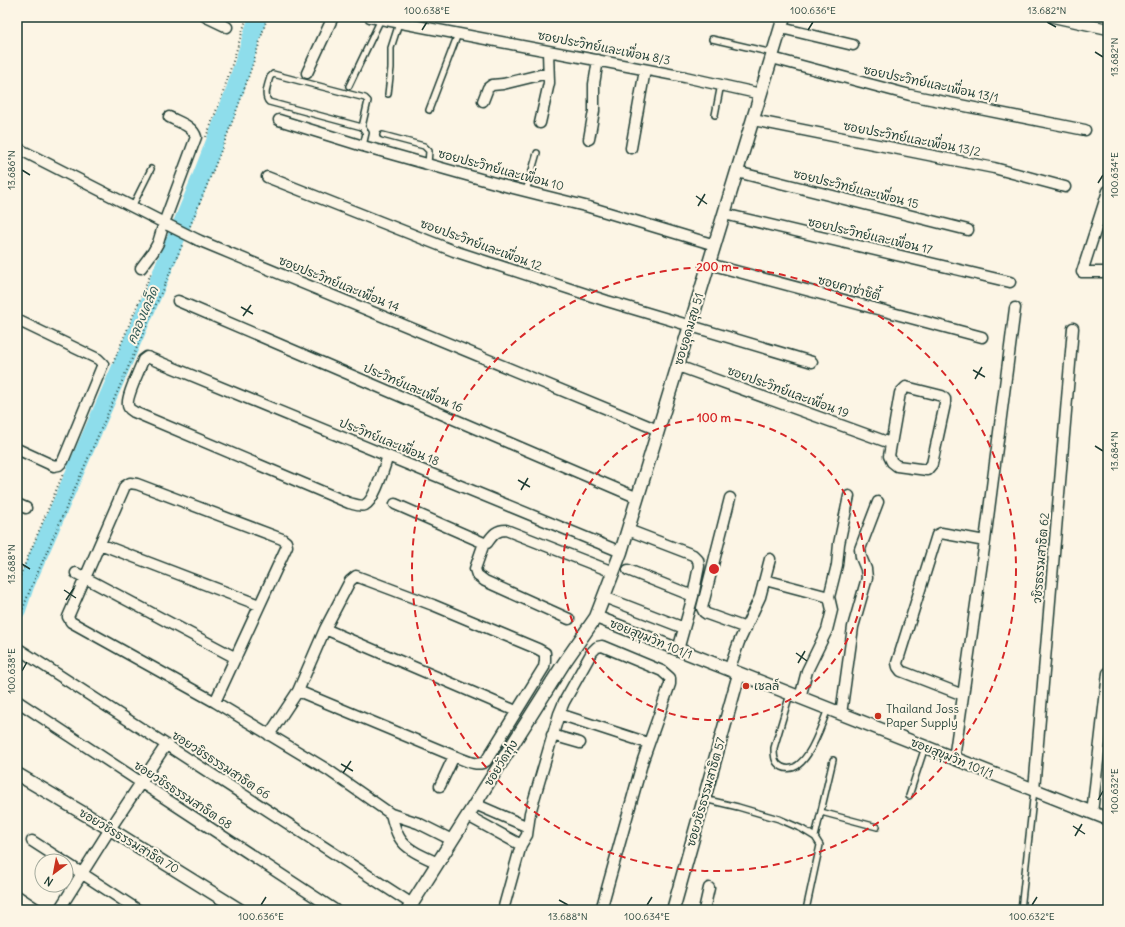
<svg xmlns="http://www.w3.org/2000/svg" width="1125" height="927" font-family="Delius,'Playpen Sans Thai',sans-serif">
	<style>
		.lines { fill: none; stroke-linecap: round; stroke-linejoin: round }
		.river { stroke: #8eddeb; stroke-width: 18 }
		.service-casing { stroke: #1f3d34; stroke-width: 8 }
		.minor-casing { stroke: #1f3d34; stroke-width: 13 }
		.tertiary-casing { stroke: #1f3d34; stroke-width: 15 }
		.path { stroke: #1f3d34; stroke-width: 2; stroke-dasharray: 1 3; stroke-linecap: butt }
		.service { stroke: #fcf5e5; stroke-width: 5 }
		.minor { stroke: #fcf5e5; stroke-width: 10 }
		.tertiary { stroke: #fcf5e5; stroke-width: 12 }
		.minor-bridge-casing { stroke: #1f3d34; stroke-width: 13; stroke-linecap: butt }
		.minor-bridge { stroke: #fcf5e5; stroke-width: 10 }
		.ticks { fill: none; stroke: #1f3d34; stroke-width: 1.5 }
		.ring { fill: none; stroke: #d62828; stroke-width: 2; stroke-dasharray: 7 5 }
		.poi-dot { fill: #c8321e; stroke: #fcf5e5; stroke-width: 1.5 }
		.labels { text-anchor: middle; stroke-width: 4; stroke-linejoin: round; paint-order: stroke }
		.street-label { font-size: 12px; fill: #1f3d34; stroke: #fcf5e5 }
		.poi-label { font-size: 12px; fill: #1f3d34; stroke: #fcf5e5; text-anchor: start }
		.water-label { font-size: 13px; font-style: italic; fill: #355d59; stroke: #fcf5e5 }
		.centre { fill: #d62828; stroke: #fcf5e5; stroke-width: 2 }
		.ring-label { font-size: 12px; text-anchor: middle; font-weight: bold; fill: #d62828; stroke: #fcf5e5; stroke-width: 4; stroke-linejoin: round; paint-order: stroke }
		.neatline { fill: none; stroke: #1f3d34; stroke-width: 1.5 }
		.ticks-label { font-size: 10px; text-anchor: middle; fill: #1f3d34 }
	</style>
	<rect width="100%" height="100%" fill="#fcf5e5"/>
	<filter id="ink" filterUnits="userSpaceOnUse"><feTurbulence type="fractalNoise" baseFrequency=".025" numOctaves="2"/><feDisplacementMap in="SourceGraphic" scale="8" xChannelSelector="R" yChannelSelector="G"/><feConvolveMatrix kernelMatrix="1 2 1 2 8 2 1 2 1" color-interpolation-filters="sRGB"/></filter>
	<g filter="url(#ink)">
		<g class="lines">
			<path class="river" d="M17 610 25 586 150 301 198 185 234 93 258 17"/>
			<g class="service-casing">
				<path id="service" d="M712 39 773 53
					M349 86 381 19
					M388 94 391 68V48L399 23
					M429 110 458 34
					M715 115 721 84
					M362 127 368 101 365 98 273 74 270 77C268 84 263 96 269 102L362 127 366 133 363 146
					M383 135 424 146 429 151 428 164
					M526 191 537 153
					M132 207 151 169
					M790 694 774 748C774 756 774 763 782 767 806 778 821 725 828 709
					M909 796 925 747
					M704 799 738 807 779 819 802 829 815 837 820 845 806 910
					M821 812 877 827
					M815 837 833 760
					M1021 910 1034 790"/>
			</g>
			<g class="minor-casing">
				<path id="minor" d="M206 17 227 27
					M370 17 685 77 761 94
					M1053 17 1108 29
					M781 28 853 45
					M772 58 910 95 1085 130
					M307 73 333 17
					M483 101 488 88 492 85 503 84 548 73
					M279 120 363 146 509 187 589 207 715 245
					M753 120 994 168 1065 187
					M540 123 549 83 548 51
					M589 139 594 111V84L598 60
					M17 148 168 225
					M631 148 645 70
					M737 172 968 230
					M267 177 454 251 607 301 812 362
					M1108 191 1082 272H1108
					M724 214 1010 282
					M198 240 658 430
					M709 264 982 337
					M141 268 153 252 158 243 164 223 196 137C193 126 178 122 169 117
					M178 301 638 498
					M17 320 98 359 103 364 63 461 59 465 54 466 17 449
					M678 366 890 443
					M906 387 942 396 945 399V404L932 464 927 470 897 466 892 462 889 456 900 393Z
					M388 456C384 467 375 500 365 505 360 507 354 504 349 503L134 412C131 410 128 409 128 405 126 397 140 369 143 360L147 357 152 359 621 552
					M730 498 702 608 704 612 707 614 746 628
					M17 504 26 508
					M395 504 484 543H487C493 535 496 530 506 530L613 572
					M628 530 693 555 698 560 699 566 693 596 678 650
					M484 543 475 569 477 575 485 581 569 619
					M100 544 259 605
					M628 570 693 596
					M76 573 236 658
					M765 580 829 597
					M604 597 684 628
					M325 629 516 711
					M17 648 412 904
					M729 670 739 642 760 597 770 559
					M963 695 901 671 898 667 897 663 937 535 941 533 985 541
					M800 698 807 671 827 630 832 610 829 597 837 565 839 544 849 496
					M17 701 335 910
					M215 702 287 546 286 542 282 539 137 484 130 483 125 486 68 617 71 622 215 702 328 770 391 814 418 823 452 840
					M559 714 648 743
					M841 714 853 627 867 578 866 569 861 557 860 549 878 502
					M269 735 298 691 325 629 350 581 356 576 433 605 538 649 545 653V661L544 667 486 761C477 768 463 759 454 756L298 691
					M552 735 580 743
					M954 759 985 541 1015 308
					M440 786 454 756
					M1034 790 1073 328
					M475 804 528 827
					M1092 813 1108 673
					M391 814C393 822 395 830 399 837 406 850 425 857 438 863
					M468 816 521 845
					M32 841 63 861
					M66 863 138 910
					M17 896 38 910
					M59 910 110 829 166 745
					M503 910 521 845 527 835 530 813 559 714 564 702 592 652 597 647 602 646 662 671 670 678V684L643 760 601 910
					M704 910 709 888"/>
			</g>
			<g class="tertiary-casing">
				<path id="tertiary" d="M596 617 1108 819
					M17 774 110 829 240 910
					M408 910 564 663 596 617 621 552 784 17
					M673 910 739 674"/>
			</g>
			<path class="path" d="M206 137 222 96 247 17
				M190 226C219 157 247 89 267 17
				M113 363 152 271
				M17 583 63 474
				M17 624 30 590 183 243"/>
			<use href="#service" class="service"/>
			<use href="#minor" class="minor"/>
			<use href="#tertiary" class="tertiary"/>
			<g class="minor-bridge-casing">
				<path id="minor-bridge" d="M168 225 198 240"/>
			</g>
			<use href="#minor-bridge" class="minor-bridge"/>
		</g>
	</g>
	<path class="ticks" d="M1047 22 1056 27M422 30 427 22M808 30 813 22M1095 52 1103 57M22 170 30 175M1098 183 1103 175M696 196 707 204M698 206 705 194M241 307 253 314M243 316 251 305M973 370 985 377M975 379 982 367M1095 446 1103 451M518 480 530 487M521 490 528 478M22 564 30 569M64 590 76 598M66 600 74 588M796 653 807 661M798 663 805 651M22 671 27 662M341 764 353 771M343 773 351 761M1098 800 1103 791M1073 826 1085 834M1075 836 1082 824M559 900 568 905M261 905 266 897M647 905 652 897M1032 905 1037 897"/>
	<g class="ring">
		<circle cx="714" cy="569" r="151"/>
		<circle cx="714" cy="569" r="302"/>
	</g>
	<g class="poi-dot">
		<circle cx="746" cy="686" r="4"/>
		<circle cx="878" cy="716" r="4"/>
	</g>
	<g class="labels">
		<g class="street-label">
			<text transform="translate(604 48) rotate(11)" y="4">ซอยประวิทย์และเพื่อน 8/3</text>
			<text transform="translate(931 84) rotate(12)" y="4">ซอยประวิทย์และเพื่อน 13/1</text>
			<text transform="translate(912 139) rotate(11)" y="4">ซอยประวิทย์และเพื่อน 13/2</text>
			<text transform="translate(501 170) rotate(15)" y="4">ซอยประวิทย์และเพื่อน 10</text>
			<text transform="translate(856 189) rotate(14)" y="4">ซอยประวิทย์และเพื่อน 15</text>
			<text transform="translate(870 236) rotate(13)" y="4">ซอยประวิทย์และเพื่อน 17</text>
			<text transform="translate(481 245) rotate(20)" y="4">ซอยประวิทย์และเพื่อน 12</text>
			<text transform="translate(339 284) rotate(22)" y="4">ซอยประวิทย์และเพื่อน 14</text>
			<text transform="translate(849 288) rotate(15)" y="4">ซอยคาซ่าซิตี้</text>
			<text transform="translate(689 329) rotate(-73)" y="4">ซอยอุดมสุข 51</text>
			<text transform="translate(413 388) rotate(23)" y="4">ประวิทย์และเพื่อน 16</text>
			<text transform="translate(788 392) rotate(20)" y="4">ซอยประวิทย์และเพื่อน 19</text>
			<text transform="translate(389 442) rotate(22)" y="4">ประวิทย์และเพื่อน 18</text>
			<text transform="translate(1041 558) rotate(-85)" y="4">วชิรธรรมสาธิต 62</text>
			<text transform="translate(651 639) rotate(22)" y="4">ซอยสุขุมวิท 101/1</text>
			<text transform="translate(952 758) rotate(22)" y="4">ซอยสุขุมวิท 101/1</text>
			<text transform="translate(501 763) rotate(-58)" y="4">ซอยวัดทุ่ง</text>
			<text transform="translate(221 765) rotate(33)" y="4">ซอยวชิรธรรมสาธิต 66</text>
			<text transform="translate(706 792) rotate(-74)" y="4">ซอยวชิรธรรมสาธิต 57</text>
			<text transform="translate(183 795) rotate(33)" y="4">ซอยวชิรธรรมสาธิต 68</text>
			<text transform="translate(129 841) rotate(31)" y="4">ซอยวชิรธรรมสาธิต 70</text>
		</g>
		<g class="poi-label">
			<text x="754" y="690">เชลล์</text>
			<text x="886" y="713">Thailand Joss<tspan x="886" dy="14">Paper Supply</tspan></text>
		</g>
		<g class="water-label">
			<text transform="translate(142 315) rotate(-67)" y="5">คลองเคล็ด</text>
		</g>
	</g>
	<circle cx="714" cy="569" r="6" class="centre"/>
	<g class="ring-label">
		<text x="714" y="271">200 m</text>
		<text x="714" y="422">100 m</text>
	</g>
	<rect width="1125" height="927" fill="none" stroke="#fcf5e5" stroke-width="44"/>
	<g transform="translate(54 873) rotate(212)"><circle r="19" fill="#fcf5e5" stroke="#a4ab9e"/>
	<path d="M0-3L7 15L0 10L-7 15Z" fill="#c8321e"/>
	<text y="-6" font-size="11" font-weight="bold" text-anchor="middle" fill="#1f3d34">N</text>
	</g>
	<rect x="22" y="22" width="1081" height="883" class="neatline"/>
	<g class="ticks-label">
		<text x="427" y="14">100.638°E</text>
		<text x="813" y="14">100.636°E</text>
		<text x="1047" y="14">13.682°N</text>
		<text transform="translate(1114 57) rotate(-90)" y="4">13.682°N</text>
		<text transform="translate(11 170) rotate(-90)" y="4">13.686°N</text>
		<text transform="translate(1114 175) rotate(-90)" y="4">100.634°E</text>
		<text transform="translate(1114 451) rotate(-90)" y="4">13.684°N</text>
		<text transform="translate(11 564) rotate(-90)" y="4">13.688°N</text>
		<text transform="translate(11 671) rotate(-90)" y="4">100.638°E</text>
		<text transform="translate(1114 791) rotate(-90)" y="4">100.632°E</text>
		<text x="261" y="920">100.636°E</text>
		<text x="568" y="920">13.688°N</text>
		<text x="647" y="920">100.634°E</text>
		<text x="1032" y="920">100.632°E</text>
	</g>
</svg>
